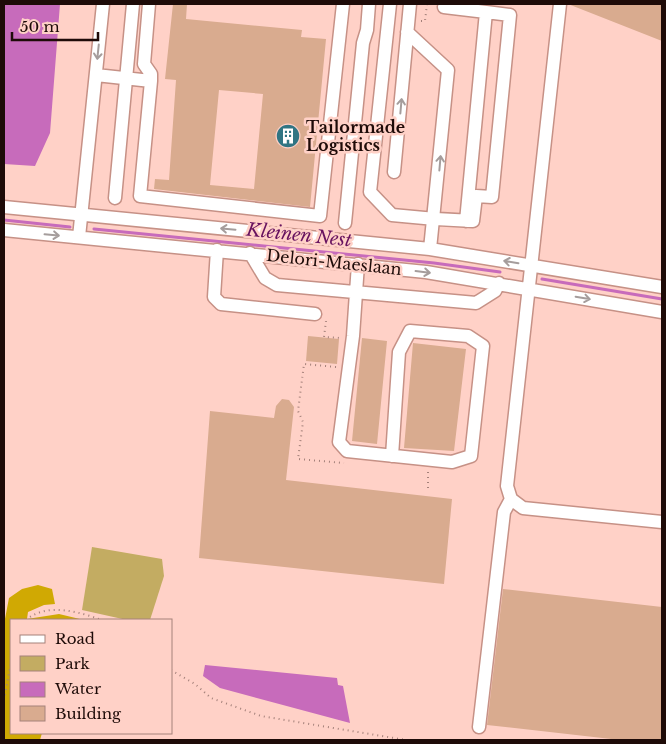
<svg xmlns="http://www.w3.org/2000/svg" width="666" height="744" font-family="'Libre Baskerville',serif">
	<style>
		.green { fill: #c3ac62 }
		.forest { fill: #d0a903 }
		.water { fill: #c76bbb }
		.lines { fill: none; stroke-linecap: round; stroke-linejoin: round }
		.stream { stroke: #c76bbb; stroke-width: 3 }
		.building { fill: #d9ab8f; fill-rule: evenodd }
		.minor-casing { stroke: #c69186; stroke-width: 15 }
		.path { stroke: #a4817a; stroke-width: 2; stroke-dasharray: 1 4; stroke-linecap: butt }
		.minor { stroke: #fff; stroke-width: 12 }
		.oneway { stroke: #a59d9c }
		.labels { text-anchor: middle; stroke-width: 5; stroke-linejoin: round; paint-order: stroke }
		.poi-label { font-size: 16px; font-weight: bold; fill: #1e0b08; stroke: #ffd1c7; text-anchor: start }
		.street-label { font-size: 16px; fill: #1e0b08; stroke: #ffd1c7 }
		.water-label { font-size: 18px; font-style: italic; fill: #67125f; stroke: #ffd1c7 }
	</style>
	<rect width="100%" height="100%" fill="#ffd1c7"/>
	<path class="green" d="M92 547 162 559 164 576 150 620H127L82 610Z"/>
	<path class="forest" d="M38 585 52 589 55 604 44 605 28 612 27 619 59 614 84 620H11V733H42L40 740H4V624L9 598 22 589Z"/>
	<path class="water" d="M4 4H60L50 133 35 166 4 164Z
		M205 665 337 678 338 685 343 686 350 723 220 688 203 676Z"/>
	<g class="lines">
		<path class="stream" d="M4 220 70 227
			M94 229 434 263 500 272
			M542 279 662 299"/>
	</g>
	<path class="building" d="M173 4H187L186 19 302 30 301 37 326 39 310 207 154 189 155 179 169 180 176 80 165 79ZM219 90 263 94 254 189 210 185Z
		M568 4H662V41Z
		M308 336 339 339 337 364 306 361Z
		M362 338 387 341 377 444 352 441Z
		M413 343 466 349 454 451 404 448Z
		M282 399 289 400 294 407 286 480 452 499 444 584 199 558 210 411 274 418 276 406Z
		M503 589 662 607V740H620L487 725Z"/>
	<g class="lines">
		<g class="minor-casing">
			<path id="minor" d="M149 4 144 64 151 74V81
				M390 4 370 192 392 215C419 218 446 220 473 221L476 196 492 197 510 15 486 12 466 221
				M444 7 486 12
				M407 32 448 70 430 249
				M96 75 151 81 140 196 320 216 343 4
				M394 172 410 4
				M115 198 133 4
				M4 207 430 249 662 287
				M345 223 363 43 367 30 369 4
				M4 230 426 272 662 312
				M79 237 103 4
				M217 250 214 297 221 304 315 314
				M250 253 265 278 277 285 476 303 495 291 499 283
				M358 264 353 336 339 442 347 451 452 462 471 456 483 346 468 336 410 331 399 352 392 456
				M511 499 523 508 662 522
				M479 727 504 512 511 499 507 486 560 4"/>
		</g>
		<path class="path" d="M421 21H425L427 4
			M326 321 324 337 341 338
			M336 367 304 364 298 411 303 422 298 459 344 463
			M428 472V492
			M26 620C47 602 79 612 102 620
			M171 670 195 684 211 698 261 716 406 740
			M4 700 11 662"/>
		<use href="#minor" class="minor"/>
	</g>
	<defs><path id="oneway-shaft" d="M-6 0H5M1.5-3L5.5 0L1.5 3" fill="none" stroke-width="1.6" stroke-linecap="round" stroke-linejoin="round" transform="scale(1.25)"/></defs>
	<g class="oneway">
		<use href="#oneway-shaft" transform="translate(98 52) rotate(96)"/>
		<use href="#oneway-shaft" transform="translate(401 106) rotate(-85)"/>
		<use href="#oneway-shaft" transform="translate(440 163) rotate(-85)"/>
		<use href="#oneway-shaft" transform="translate(228 229) rotate(-175)"/>
		<use href="#oneway-shaft" transform="translate(52 235) rotate(5)"/>
		<use href="#oneway-shaft" transform="translate(511 262) rotate(-171)"/>
		<use href="#oneway-shaft" transform="translate(423 272) rotate(7)"/>
		<use href="#oneway-shaft" transform="translate(583 298) rotate(10)"/>
	</g>
	<defs>
		<g id="building-disc" transform="scale(1.25)"><circle r="9.5" fill="#307583" stroke="#ffd1c7"/><path d="M-4-6H4V6H1V3H-1V6H-4ZM-2.5-4.3h1.7v1.8h-1.7ZM.8-4.3h1.7v1.8H.8ZM-2.5-1h1.7V.8h-1.7ZM.8-1h1.7V.8H.8Z" fill="#fff"/></g>
	</defs>
	<g fill-rule="evenodd">
		<use href="#building-disc" x="288" y="136"/>
	</g>
	<g class="labels">
		<g class="poi-label">
			<text x="306" y="133">Tailormade<tspan x="306" dy="18">Logistics</tspan></text>
		</g>
		<g class="street-label">
			<text transform="translate(334 262) rotate(6)" y="6">Delori-Maeslaan</text>
		</g>
		<g class="water-label">
			<text transform="translate(299 235) rotate(6)" y="6">Kleinen Nest</text>
		</g>
	</g>
	<rect width="666" height="744" fill="none" stroke="#1e0b08" stroke-width="10"/>
	<rect x="10" y="619" width="162" height="115" fill="#ffd1c7" stroke="#a5827b"/>
	<rect x="20" y="635" width="25" height="8" fill="#ffffff" stroke="#a5827b"/>
	<text x="55" y="644" font-size="15" fill="#1e0b08">Road</text>
	<rect x="20" y="656" width="25" height="15" fill="#c3ac62" stroke="#a5827b"/>
	<text x="55" y="669" font-size="15" fill="#1e0b08">Park</text>
	<rect x="20" y="682" width="25" height="15" fill="#c76bbb" stroke="#a5827b"/>
	<text x="55" y="694" font-size="15" fill="#1e0b08">Water</text>
	<rect x="20" y="706" width="25" height="15" fill="#d9ab8f" stroke="#a5827b"/>
	<text x="55" y="719" font-size="15" fill="#1e0b08">Building</text>
	<path d="M12 32v8h86v-8" fill="none" stroke="#1e0b08" stroke-width="2.5"/>
	<text x="20" y="32" font-size="15" fill="#1e0b08" stroke="#ffd1c7" stroke-width="4" paint-order="stroke">50 m</text>
</svg>
